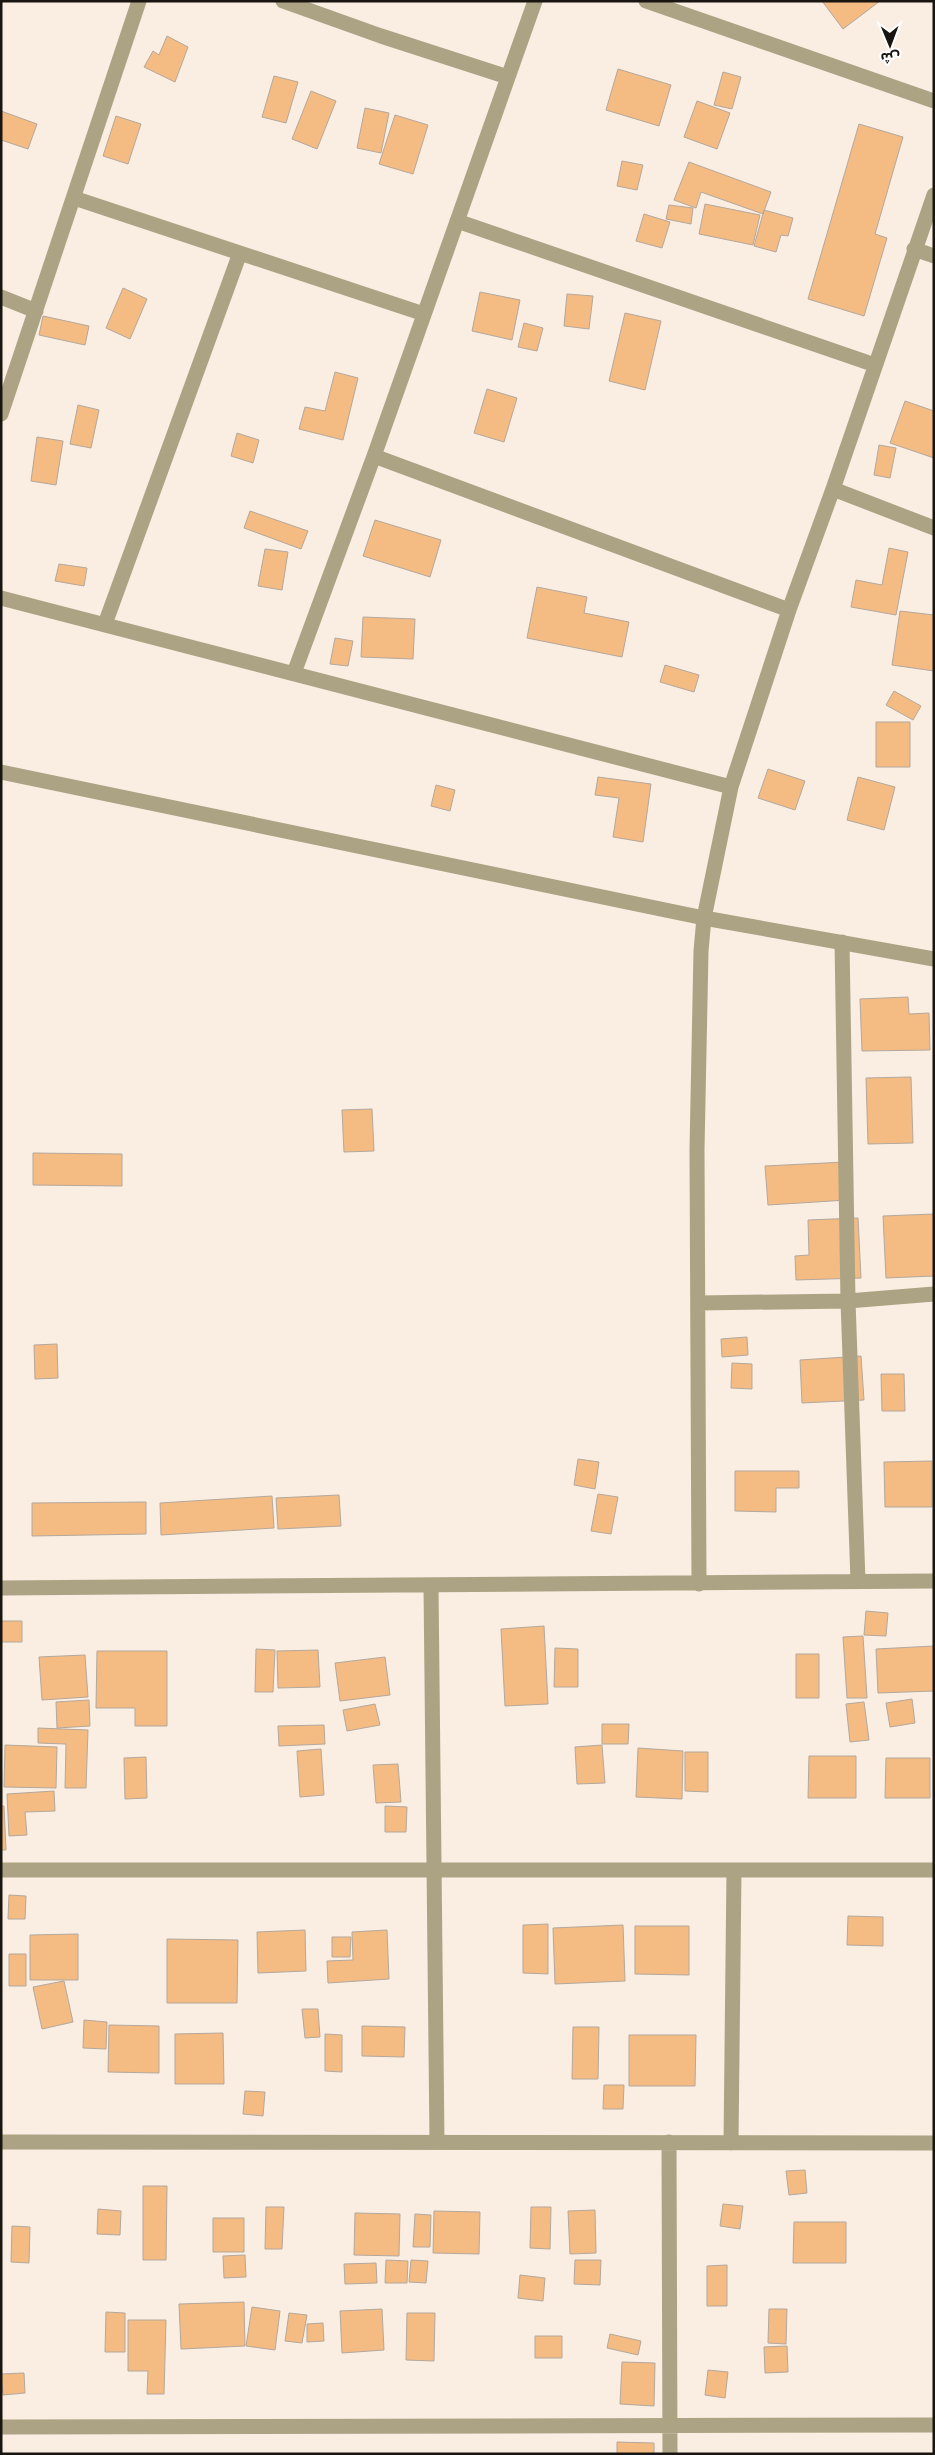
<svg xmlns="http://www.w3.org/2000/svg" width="935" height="2455" font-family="'Titillium Web','Noto Sans Arabic',sans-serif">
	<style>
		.building { fill: #f4bb83; stroke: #b4a89c }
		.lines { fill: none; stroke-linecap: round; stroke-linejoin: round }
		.street { stroke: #aca384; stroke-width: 15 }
	</style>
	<rect width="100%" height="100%" fill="#faede1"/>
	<path class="building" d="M822 1H880L843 29Z
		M167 36 188 47 175 82 144 67 153 51 159 55Z
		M618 69 671 85 659 126 606 110Z
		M723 72 741 77 732 109 714 105Z
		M274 76 298 82 286 123 262 117Z
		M311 91 336 101 317 149 292 139Z
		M697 101 730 113 717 149 684 137Z
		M365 108 389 113 381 153 357 148Z
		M1 111 37 124 28 149 1 140Z
		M395 115 428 125 413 174 379 164Z
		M116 116 141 124 128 164 103 156Z
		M859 124 903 137 875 234 887 238 864 316 808 299Z
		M622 161 643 165 637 190 617 186Z
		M689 162 771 192 763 214 701 192 696 208 674 200Z
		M705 204 760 215 753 245 699 234Z
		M669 205 693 208 691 224 666 219Z
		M764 210 793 218 788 236 781 235 776 252 754 246Z
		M644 214 670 222 662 248 636 241Z
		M123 288 147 299 130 339 106 328Z
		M480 292 520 300 512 340 472 331Z
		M567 294 593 296 589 329 564 326Z
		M625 313 661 321 645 390 609 381Z
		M43 316 89 326 85 345 39 335Z
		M524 323 543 328 537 351 518 347Z
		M335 372 358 378 343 440 299 429 305 407 325 411Z
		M487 389 517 398 504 442 474 433Z
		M905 401 934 411V458L890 443Z
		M78 405 99 410 91 448 70 444Z
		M237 433 259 440 253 463 231 456Z
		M37 437 63 441 56 485 31 481Z
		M879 445 896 448 890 478 874 475Z
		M250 511 308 531 301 549 244 528Z
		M375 520 441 540 430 577 363 556Z
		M889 548 908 552 896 615 851 607 856 580 882 585Z
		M265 549 288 552 282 590 258 586Z
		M59 564 87 568 84 586 55 581Z
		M537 587 587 597 584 613 629 622 622 657 527 638Z
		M900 611 934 615V671L892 665Z
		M363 617 415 619 413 659 361 657Z
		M335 638 353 641 348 666 330 664Z
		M665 665 699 675 694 692 660 682Z
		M894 691 921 706 913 720 886 705Z
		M876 722H910V767H876Z
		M768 769 805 781 795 810 758 798Z
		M598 777 651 784 643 842 613 837 619 798 595 795Z
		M858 777 895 787 884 830 847 820Z
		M436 785 455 790 450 811 431 806Z
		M908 997 909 1014 929 1013 930 1050 862 1051 860 999Z
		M911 1077 913 1143 868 1144 866 1078Z
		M372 1109 374 1151 344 1152 342 1110Z
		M33 1153 122 1154V1186L33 1185Z
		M845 1162 847 1200 768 1205 765 1166Z
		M934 1214V1276L886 1278 883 1216Z
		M858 1218 861 1278 796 1280 795 1256 809 1255 808 1220Z
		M747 1337 748 1355 722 1357 721 1339Z
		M57 1344 58 1378 35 1379 34 1345Z
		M861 1356 864 1400 802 1403 800 1360Z
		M732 1363 752 1364V1389L731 1388Z
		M881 1374H904L905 1411H882Z
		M578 1459 599 1462 595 1489 574 1485Z
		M932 1461V1507H885L884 1462Z
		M735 1471H799V1488H776V1512L735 1511Z
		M598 1494 618 1497 611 1534 591 1531Z
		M339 1495 341 1526 278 1529 276 1498Z
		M272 1496 274 1528 161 1535 160 1503Z
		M146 1502V1534L32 1536V1503Z
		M866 1611 888 1613 886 1636 864 1635Z
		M1 1621H22V1642H1Z
		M544 1626 548 1704 505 1706 501 1629Z
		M863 1636 867 1698H847L843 1637Z
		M934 1646V1691L878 1693 876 1649Z
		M555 1648 578 1649V1687H554Z
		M256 1649 275 1650 273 1692H255Z
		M318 1650 320 1687 278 1688 277 1651Z
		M97 1651H167V1726H135V1708H96Z
		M796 1654H819V1698H796Z
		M85 1655 88 1697 42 1700 39 1657Z
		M385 1657 390 1695 340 1701 335 1663Z
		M912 1699 915 1723 890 1727 886 1703Z
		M89 1700 90 1726 57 1728 56 1702Z
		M864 1702 869 1740 850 1742 846 1704Z
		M375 1704 380 1725 347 1731 343 1710Z
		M602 1724H629L628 1744H602Z
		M324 1725 325 1744 279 1746 278 1726Z
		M38 1728 88 1730 86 1788H65L66 1744 38 1743Z
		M5 1745 57 1747 56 1788 4 1787Z
		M602 1745 605 1783 577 1784 575 1747Z
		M638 1748 683 1751 682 1799 636 1797Z
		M321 1749 324 1795 300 1797 297 1751Z
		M685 1752H708V1792L685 1791Z
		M809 1756H856V1798H808Z
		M146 1757 147 1798 125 1799 124 1758Z
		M886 1758H930V1798H885Z
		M398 1764 401 1802 376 1803 373 1765Z
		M54 1791 55 1811 25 1812 27 1835 9 1836 7 1794Z
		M1 1806H4L6 1850H1Z
		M385 1806 407 1807 406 1832H385Z
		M9 1895 26 1896 25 1919H8Z
		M848 1916 883 1917V1946L847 1945Z
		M548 1924V1974L523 1973V1925Z
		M623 1925 625 1981 555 1984 553 1928Z
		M635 1926H689V1975L635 1974Z
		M305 1930 306 1971 258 1973 257 1932Z
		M387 1930 389 1979 328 1983 327 1961 353 1960 352 1932Z
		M78 1934V1980H30V1935Z
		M332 1937H351L350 1957H332Z
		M167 1939 238 1940 237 2003H167Z
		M9 1954H26V1986H9Z
		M64 1981 73 2022 42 2029 33 1987Z
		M302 2009H318L320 2037 305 2038Z
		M84 2020 107 2022 106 2049 83 2048Z
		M109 2025 159 2026V2073L108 2072Z
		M362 2026 405 2027 404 2057 362 2056Z
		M573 2027H599L598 2079H572Z
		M223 2033 224 2084H175V2034Z
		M325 2034 342 2035V2072L325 2071Z
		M629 2035H696L695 2086H629Z
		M604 2085H624L623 2109H603Z
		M245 2091 265 2092 263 2116 243 2114Z
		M805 2170 807 2193 789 2195 786 2171Z
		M143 2186H167L166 2260H143Z
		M723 2204 743 2206 740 2229 720 2226Z
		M266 2207H284L282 2249H265Z
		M531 2207H551L550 2249 530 2248Z
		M98 2209 121 2211 120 2235 97 2234Z
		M595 2210 596 2253 570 2254 568 2211Z
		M434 2211 480 2212 479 2254 433 2253Z
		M355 2213 400 2214 399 2256 354 2255Z
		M415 2214 431 2215 430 2247H413Z
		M213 2218H244V2252H213Z
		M794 2222H846V2263H793Z
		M12 2226 30 2227 29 2263 11 2262Z
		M245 2255 246 2277 224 2278 223 2256Z
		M386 2260 408 2261 407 2283H385Z
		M411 2260 428 2261 426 2283 409 2282Z
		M575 2260H601L600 2285 574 2284Z
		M376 2263 377 2283 345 2284 344 2264Z
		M727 2265V2306H707V2266Z
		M520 2275 545 2278 543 2301 518 2298Z
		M244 2302 245 2346 181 2349 179 2304Z
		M252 2307 280 2311 275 2350 246 2346Z
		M382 2309 384 2350 342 2353 340 2311Z
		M769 2309H787L786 2344 768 2343Z
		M106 2312 125 2313V2352H105Z
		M289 2313 307 2315 302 2343 285 2341Z
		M407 2313H435L434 2361 406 2360Z
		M128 2320H166L164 2394H147L148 2371H128Z
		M323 2323 324 2341 307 2342V2324Z
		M610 2334 641 2341 638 2355 607 2348Z
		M535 2336H562V2358H535Z
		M787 2346 788 2372 765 2373 764 2347Z
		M622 2362 655 2363 654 2406 620 2404Z
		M708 2370 728 2372 725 2398 705 2395Z
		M24 2373 25 2393 3 2395 1 2374Z
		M617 2442 654 2443V2454H617Z"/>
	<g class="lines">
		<path class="street" d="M283 1 381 36 508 77
			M646 1 934 101
			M934 195 833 489 789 610 731 787 704 918 934 959
			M74 198 424 314
			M457 221 875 365
			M914 249 934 256
			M1 297 36 311
			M1 414 139 1
			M374 456 789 610
			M833 489 934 528
			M1 598 731 787
			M105 624 240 253
			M294 673 374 456 535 1
			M1 772 704 918 701 951 697 1150 699 1584
			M842 942 848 1301 858 1581
			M698 1303 848 1301 934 1294
			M431 1586 437 2142
			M1 1588 934 1581
			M1 1870H934
			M1 2142 934 2143
			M669 2142 670 2454
			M731 2143 734 1870
			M1 2427 934 2425"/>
	</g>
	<rect width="935" height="2455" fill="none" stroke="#191511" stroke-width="5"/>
	<g transform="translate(890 45) rotate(179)" stroke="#ffffff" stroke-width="4" paint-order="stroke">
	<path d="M0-4L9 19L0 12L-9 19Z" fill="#191511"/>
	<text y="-8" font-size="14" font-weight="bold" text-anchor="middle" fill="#191511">ش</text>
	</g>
</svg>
